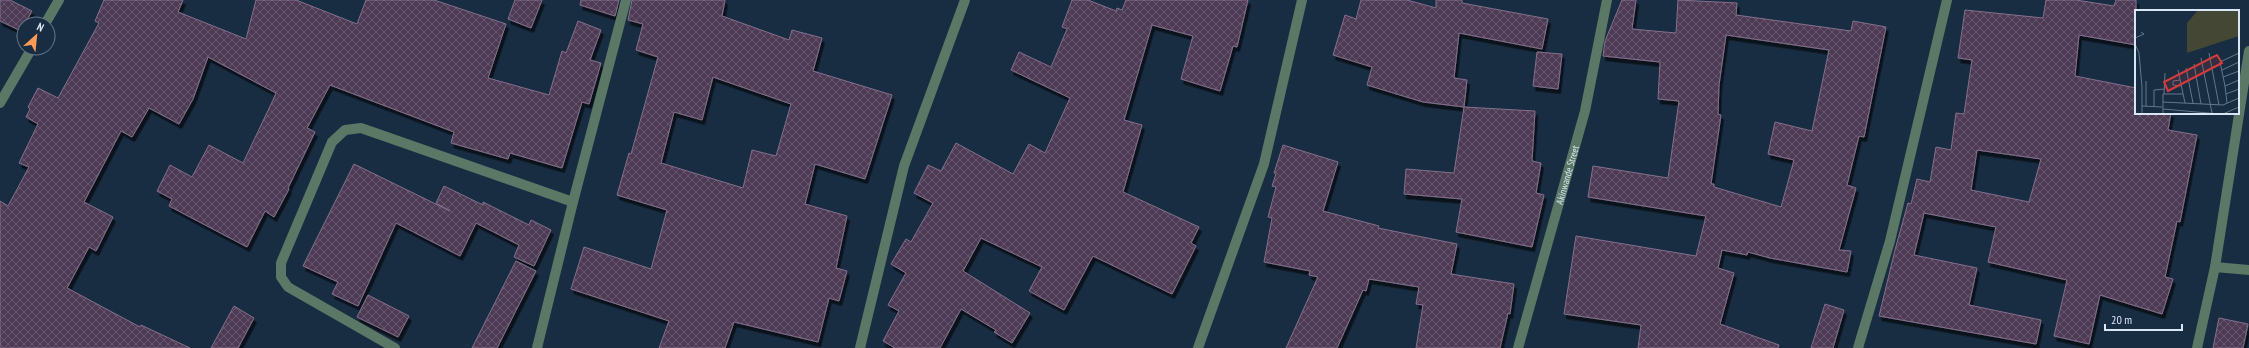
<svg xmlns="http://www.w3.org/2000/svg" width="2249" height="348" font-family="'PT Sans Narrow',sans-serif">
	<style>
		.building { fill: url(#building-cross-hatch); stroke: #85708c; fill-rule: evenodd; filter: url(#shadow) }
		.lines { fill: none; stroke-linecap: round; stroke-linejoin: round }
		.minor { stroke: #5a7865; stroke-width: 10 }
		.labels { text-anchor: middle; stroke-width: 3; stroke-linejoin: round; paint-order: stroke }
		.street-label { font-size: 10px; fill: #d9e6f5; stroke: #182c42 }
		.inset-road { fill: none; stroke: #65768a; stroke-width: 1 }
		.view { fill: #d63b3c; fill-opacity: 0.15; stroke: #d63b3c; stroke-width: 2 }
		.inset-edge { fill: none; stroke: #d9e6f5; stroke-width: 2 }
	</style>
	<defs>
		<pattern id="building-cross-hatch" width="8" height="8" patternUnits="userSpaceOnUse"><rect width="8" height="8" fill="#4e3b54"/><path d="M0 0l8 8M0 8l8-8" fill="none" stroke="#67576d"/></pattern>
		<filter id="shadow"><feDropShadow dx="2.5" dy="4.5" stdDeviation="0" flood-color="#0009"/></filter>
	</defs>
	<rect width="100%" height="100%" fill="#182c42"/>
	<path class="building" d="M0 0H10L32 11 21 31 0 21Z
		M104 0H183L178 12 246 39 256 0H296L357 24 366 0H434L506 24 488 78 549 95 562 51 566 53 578 21 601 30 590 60 601 63 589 104 582 102 562 168 510 153 508 159 451 143 454 132 330 85 307 128 315 132 288 188 289 189 274 217 265 211 247 247 169 206 172 199 157 191 170 165 192 177 209 145 243 163 273 100 276 93 208 57 193 99 179 124 149 108 132 137 121 131 84 202 113 217 96 251 89 247 67 288 140 327 141 325 190 348H0V201L8 206 29 167 19 163 38 124 26 117 30 109 28 107 38 88 58 98 99 23 95 21Z
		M515 0H542L531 28 508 19Z
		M581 0H619L615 16 580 5Z
		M632 0H725L722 16 789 40 792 30 822 38 813 71 892 95 865 179 815 164 805 204 847 216 836 268 847 271 839 301 829 298 818 342 734 322 725 348H659L669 321 571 289 584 247 651 269 667 210 617 195 629 153 631 154 658 57 636 50 643 24 628 20ZM713 77 791 104 776 156 752 150 743 188 661 163 674 112 702 120Z
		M1072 0H1088L1116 11 1117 8 1122 10 1126 0H1248L1237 47 1233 46 1220 91 1181 79 1193 36 1152 25 1124 120 1142 125 1123 192 1199 227 1191 243 1196 246 1172 294 1093 256 1064 310 1029 291 1042 267 981 238 963 271 1030 313 1012 343 994 332 996 330 961 309 940 348H895L883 341 899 311 888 305 906 273 891 264 906 239 911 242 933 203 914 193 928 165 941 171 956 143 1013 174 1029 144 1045 153 1070 98 1011 70 1019 52 1051 67 1067 29 1062 27Z
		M1361 0H1407L1436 8V0H1462V3L1548 19 1542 49 1459 33 1454 78 1467 80 1464 107 1535 111 1532 161 1541 163 1536 193 1544 195 1532 247 1456 232 1462 199 1404 194 1406 169 1454 173 1464 107 1423 102 1367 85 1372 67 1333 55 1345 15 1356 19Z
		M1622 0H1636L1632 29 1676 33 1678 0 1737 3 1736 15 1851 31 1853 21 1886 27 1864 137 1859 136 1847 185 1856 188 1839 250 1851 251 1847 272 1770 258 1748 252 1747 255 1722 250 1718 268 1734 273 1720 324 1779 345 1778 348H1638L1641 325 1564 314 1576 236 1696 256 1706 216 1588 197 1593 166 1668 178 1679 101 1658 99 1660 62 1603 56 1605 41ZM1726 35 1829 50 1812 131 1775 122 1768 154 1794 160 1781 207 1714 187V184H1711L1721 115 1718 114 1719 85Z
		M2046 0H2076L2114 6 2116 0H2136V45L2079 35 2075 76 2136 88V113H2171L2168 130 2197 135 2180 222 2177 221 2165 277 2173 279 2162 314 2100 295 2089 344 2054 336 2067 280 1988 262 1996 227 1924 213 1914 255 1977 268 1969 305 2041 320 2036 344 1879 316 1895 250 1908 203 1911 204 1917 179 1930 182 1936 147 1951 150 1956 113 1964 114 1972 60 1958 58 1965 10 2043 18ZM1977 150 2041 159 2029 202 1971 190Z
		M1537 52 1562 54 1558 89 1533 86Z
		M1283 145 1338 162 1323 211 1379 226 1378 228 1457 244 1451 274 1514 284 1510 314 1508 313 1500 348H1416L1423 305 1416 304 1419 287 1369 279 1366 291 1363 290 1337 348H1286L1318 277 1309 275 1310 271 1264 262 1272 218 1268 217 1276 187 1272 186 1276 174 1274 173Z
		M354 164 450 211 436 203 444 186 483 205V202L529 225 531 220 551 230 534 266 514 257 519 245 476 223 460 256 396 223 358 306 332 294 338 282 303 266Z
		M516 261 536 271 497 348H472Z
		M368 295 409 316 398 337 357 317Z
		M1825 304 1844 310 1833 348H1811Z
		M234 306 254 318 238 348H211Z
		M2219 318 2248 324 2243 348H2213Z"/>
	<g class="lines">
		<g class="minor">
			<path d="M45 24 59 0"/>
			<path d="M0 103 32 48"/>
			<path d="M2215 267 2249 51"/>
			<path d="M395 348 288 287 281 277V263L332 142 345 130 361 128 573 202"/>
			<path d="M537 348 573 202 626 0"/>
			<path d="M860 348 904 166 965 0"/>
			<path d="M1198 348 1264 164 1302 0"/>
			<path id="s1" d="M1518 348 1585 111 1607 0"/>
			<path d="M1858 348 1890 241 1947 0"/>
			<path d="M2197 348 2215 267 2249 270"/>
		</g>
	</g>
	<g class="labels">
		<g class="street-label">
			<text dy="4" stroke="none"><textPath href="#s1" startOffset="180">Akinwande Street</textPath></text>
		</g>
	</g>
	<g transform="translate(2135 10)">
		<rect width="104" height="104" fill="#182c42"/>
		<path d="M63 0H104V26L52 43V13Z" fill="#434734"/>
		<path class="inset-road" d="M0 28 9 24 6 22M0 34 4 43 7 77V104M74 43 84 95M66 48 77 103M59 54 66 94M51 58 58 93M43 60 50 93M87 60 104 52M88 67 104 61M45 70 38 71V75L46 76M90 76 85 52 104 43M29 84 30 63M91 84 104 79M28 92 88 95 104 88M92 93 90 76 104 70M7 96 27 97M11 96V71M19 96V80L30 79M28 99 84 104M28 104V84H48M88 104 104 97"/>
		<path class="view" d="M82 45 87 53 33 81 29 72Z"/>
		<rect width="104" height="104" class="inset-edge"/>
	</g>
	<g transform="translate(36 36) rotate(27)"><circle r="19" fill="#182c42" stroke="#65768a"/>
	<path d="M0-3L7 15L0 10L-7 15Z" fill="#fd9c56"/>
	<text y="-6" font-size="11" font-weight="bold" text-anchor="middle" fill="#d9e6f5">N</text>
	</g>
	<path d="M2105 324v6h77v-6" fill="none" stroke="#d9e6f5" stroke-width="2"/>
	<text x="2111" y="324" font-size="12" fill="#d9e6f5" stroke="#182c42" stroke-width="3" paint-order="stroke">20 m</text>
</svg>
